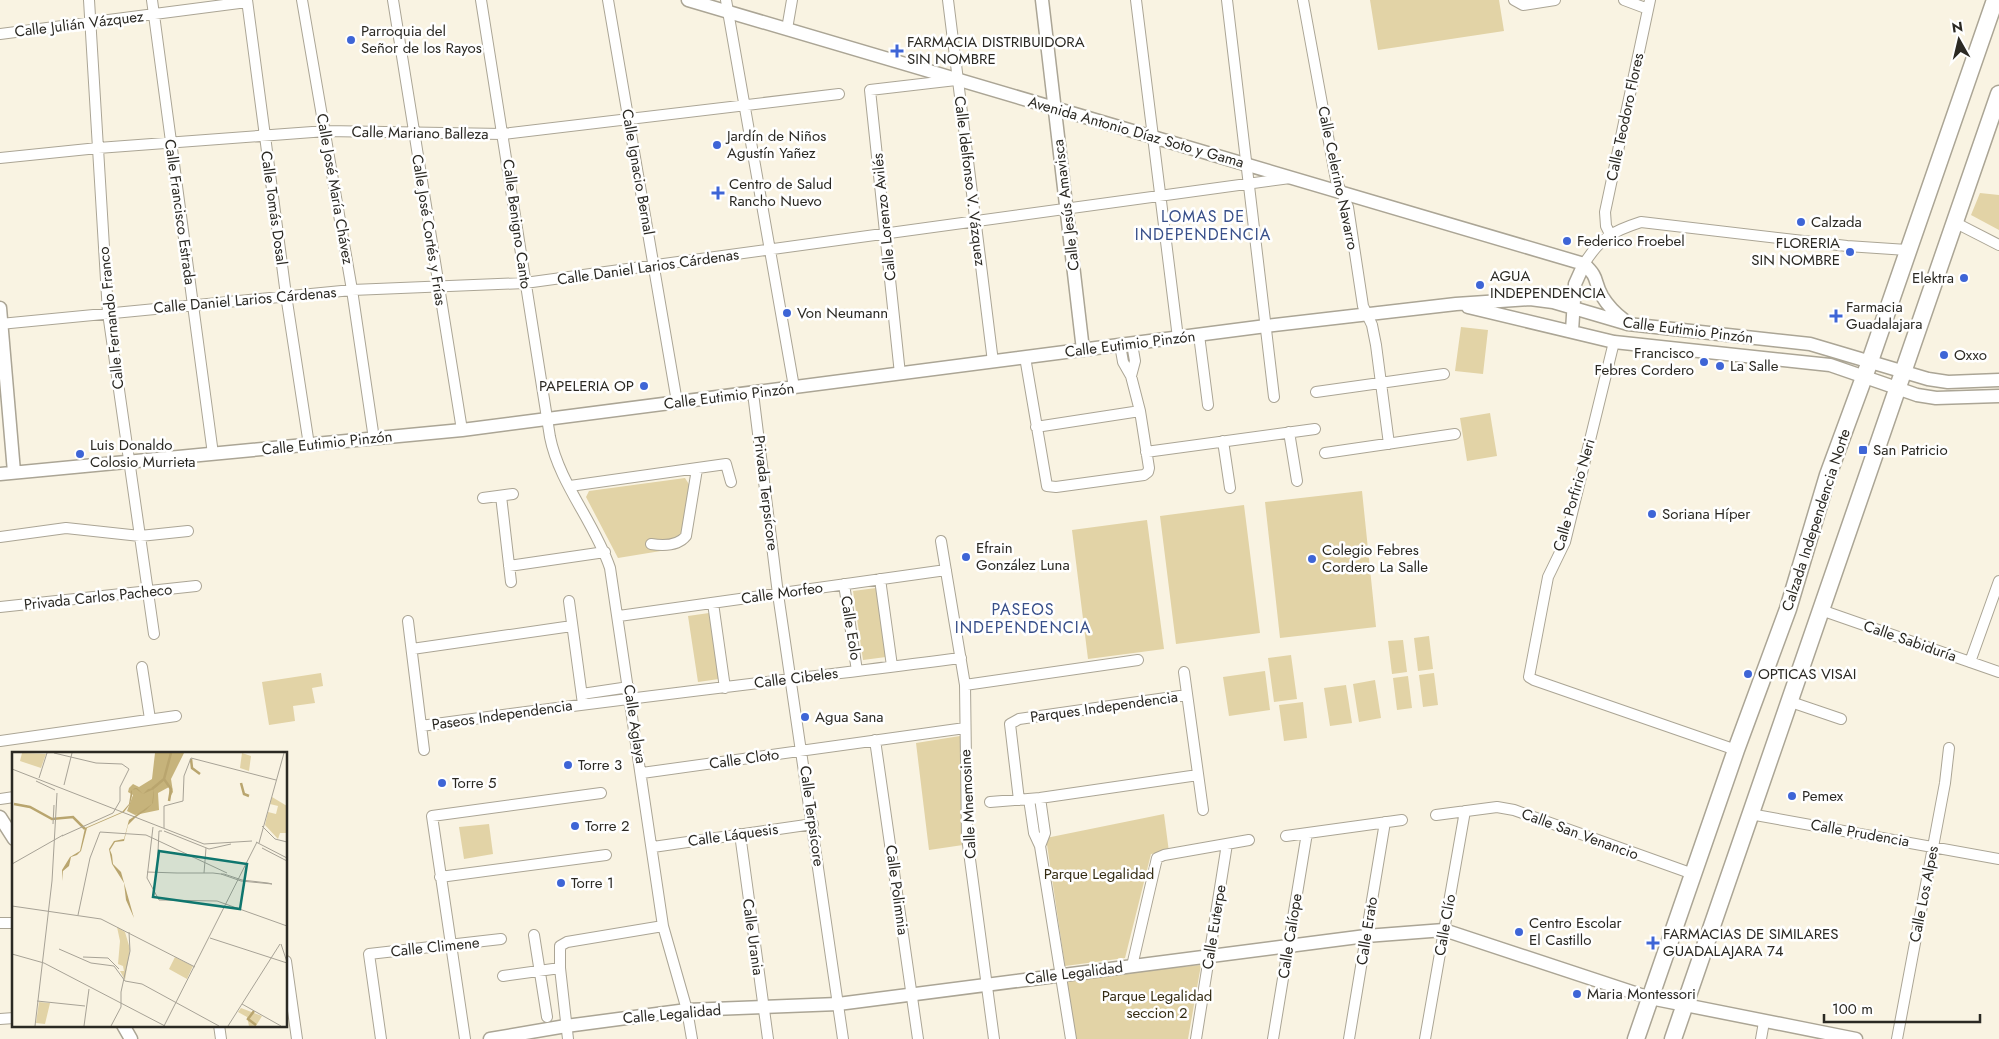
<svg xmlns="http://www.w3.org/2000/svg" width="1999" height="1039" font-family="Jost,sans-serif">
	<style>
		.green { fill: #e2d3a6 }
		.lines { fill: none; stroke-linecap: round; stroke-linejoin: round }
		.minor-casing { stroke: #aba595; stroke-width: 12 }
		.tertiary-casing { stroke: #aba595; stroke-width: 15 }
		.primary-casing { stroke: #aba595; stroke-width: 19 }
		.minor { stroke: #fff; stroke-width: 10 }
		.tertiary { stroke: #fff; stroke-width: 12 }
		.primary { stroke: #fff; stroke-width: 16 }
		.poi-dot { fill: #3e65d6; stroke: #fff; stroke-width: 2 }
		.labels { text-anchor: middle; stroke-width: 5; stroke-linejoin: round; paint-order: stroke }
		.street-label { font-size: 15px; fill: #2b2923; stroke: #fff }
		.poi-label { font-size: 15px; fill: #2b2923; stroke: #fff; text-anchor: start }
		.park-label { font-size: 15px; fill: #352c12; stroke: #fff }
		.neighbourhood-label { font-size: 16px; letter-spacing: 1px; fill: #384f89; stroke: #fff }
		.inset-river { fill: none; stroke: #b9a56e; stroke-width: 2.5 }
		.inset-road { fill: none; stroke: #a7a296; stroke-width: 1 }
		.view { fill: #0f766e; fill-opacity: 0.15; stroke: #0f766e; stroke-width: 2.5 }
		.inset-edge { fill: none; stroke: #2b2923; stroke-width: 2.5 }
	</style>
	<rect width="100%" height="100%" fill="#f9f3e2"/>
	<path class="green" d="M1370 0H1499L1504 31 1378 50Z
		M1980 193 1999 195V230L1971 215Z
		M1461 327 1488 330 1483 374 1455 371Z
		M1490 413 1497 456 1467 461 1460 418Z
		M685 478 690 486 679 548 618 558 586 497 589 491Z
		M1362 491 1376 627 1280 638 1265 502Z
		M1244 505 1260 633 1176 644 1160 516Z
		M1147 520 1164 649 1088 659 1072 530Z
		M876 588 886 657 863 660 853 591Z
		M709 613 719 679 698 682 688 616Z
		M1429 636 1433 669 1418 671 1414 638Z
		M1403 640 1407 672 1392 674 1388 641Z
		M1291 655 1297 699 1274 702 1268 658Z
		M1265 671 1270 710 1229 716 1223 677Z
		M321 673 323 686 312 688 315 703 293 706 295 721 269 725 262 682Z
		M1434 673 1438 705 1423 707 1419 675Z
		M1408 676 1412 708 1397 710 1393 678Z
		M1375 680 1381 718 1359 722 1353 684Z
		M1346 685 1352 723 1330 726 1324 688Z
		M1303 702 1307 738 1284 741 1279 705Z
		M960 736 963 845 929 850 916 743Z
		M1164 814 1169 852 1151 854 1125 958 1065 966 1046 838Z
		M489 824 493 854 464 859 459 827Z
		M1201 965 1188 1039H1076L1066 979Z"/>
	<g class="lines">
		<g class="minor-casing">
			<path id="minor" d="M89 0 108 313 154 634
				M152 0 213 454
				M247 0 286 295 309 445
				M302 0 352 290 374 439
				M393 0 462 430
				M481 0 550 437C559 483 595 523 610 568L663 926 687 1010 692 1039
				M608 0 677 402
				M726 0 794 387
				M948 0 993 362
				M1136 0 1178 338
				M1227 0 1274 397
				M1303 0 1336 180 1348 207 1363 306 1372 325 1376 345 1389 444
				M1514 0 1523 5 1555 0
				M1624 0 1648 9
				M787 29 792 0
				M0 34 247 2
				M0 158 98 148 326 131 503 134 839 94
				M1954 222 1999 245
				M1610 234 1606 226 1605 212 1650 0
				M1584 264C1600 238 1613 231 1641 222L1847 246 1907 250
				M0 324 352 290 525 283 1290 178
				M1199 335 1208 405
				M1614 342 1565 542 1548 577 1529 677 1534 680 1736 750
				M1025 357 1047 486 1056 487 1144 475 1148 472 1149 468 1140 411 1131 376 1123 362 1120 345
				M900 374 870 90 956 80
				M1131 376 1135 361 1132 344
				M1316 392 1444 374
				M753 393 778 594 843 1039
				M1036 427 1140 411
				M1289 432 1297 481
				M1223 441 1230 488
				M1146 452 1315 429
				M1325 453 1455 434
				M570 486 726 464 731 482
				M501 496 511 582
				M483 498 513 494
				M0 537 66 528 140 536 188 531
				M941 541 965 685 967 837 994 1039
				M651 544C664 546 678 546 686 536L697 469
				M509 566 605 552
				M880 579 892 666
				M844 584 857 671
				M569 601 583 704
				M713 603 725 688
				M0 607 196 586
				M1821 610 1999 672
				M619 616 946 570
				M408 621 424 750
				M412 649 572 626
				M1970 662 1999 581
				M142 667 150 719
				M1184 672 1203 810
				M965 685 1138 660
				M582 694 629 687
				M1788 701 1841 719
				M421 726C601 701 781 681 961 658
				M875 740 918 1039
				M0 741 176 716
				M642 773 965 728
				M1040 798 1045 833 1040 846
				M0 799 14 797
				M1029 799 1034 833 1040 846 1071 1039
				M1019 800 1010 724 1019 719 1187 695
				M990 802 1040 798 1198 775
				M1750 814 1999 859
				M1436 815 1497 807 1514 810 1693 874
				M740 834 768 1039
				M1286 836 1402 820
				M653 847 813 824
				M440 877 606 855
				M0 923H14
				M534 935 547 1017
				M286 961 297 1039
				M1132 966 1157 858 1164 855 1249 840
				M503 976 560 968
				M0 1019 14 1018
				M219 1025 221 1039
				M381 1039 369 954 501 939
				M465 1039 432 816 601 793
				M568 1039 560 968V946L567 942 663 926
				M1196 1039 1227 844
				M1273 1039 1307 833
				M1349 1039 1385 822
				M1425 1039 1465 811
				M1761 1039 1764 1022
				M1897 1039 1945 783 1949 748"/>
		</g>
		<g class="tertiary-casing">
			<path id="tertiary" d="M688 0 1584 264C1600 279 1593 280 1602 296 1608 306 1615 313 1624 320
				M1042 0 1083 350
				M1468 307 1614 342 1830 365 1917 395 1936 398 1999 396
				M0 308 14 472
				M1572 331 1575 284 1584 264
				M0 474 462 430 1266 326 1456 304 1530 299 1553 302 1628 324 1810 344 1928 379 1948 382 1999 380
				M0 817 14 839
				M123 1025 131 1039
				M490 1039 566 1026 687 1010 838 1004 1366 936 1444 930 1650 998 1856 1039"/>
		</g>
		<g class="primary-casing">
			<path id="primary" d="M1636 1039 1736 750 1788 609 1828 475 1870 361 1995 0
				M1673 1039 1999 94"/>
		</g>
		<use href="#minor" class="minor"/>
		<use href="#tertiary" class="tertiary"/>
		<use href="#primary" class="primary"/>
	</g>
	<g class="poi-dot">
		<circle cx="351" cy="40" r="5"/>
		<path d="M894.5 43.5h5v5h5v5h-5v5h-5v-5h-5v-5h5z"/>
		<circle cx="717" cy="145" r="5"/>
		<path d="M715.5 185.5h5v5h5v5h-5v5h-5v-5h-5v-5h5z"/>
		<circle cx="1801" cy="222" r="5"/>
		<circle cx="1567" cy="241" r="5"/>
		<circle cx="1850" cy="252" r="5"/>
		<circle cx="1964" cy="278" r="5"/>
		<circle cx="1480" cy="285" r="5"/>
		<circle cx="787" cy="313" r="5"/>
		<path d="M1833.5 308.5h5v5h5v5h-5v5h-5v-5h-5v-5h5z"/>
		<circle cx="1944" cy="355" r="5"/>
		<circle cx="1704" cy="362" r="5"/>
		<circle cx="1720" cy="366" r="5"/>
		<circle cx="644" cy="386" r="5"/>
		<rect x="1858" y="445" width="10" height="10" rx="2.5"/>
		<circle cx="80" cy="454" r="5"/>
		<circle cx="1652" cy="514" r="5"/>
		<circle cx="966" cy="557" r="5"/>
		<circle cx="1312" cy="559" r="5"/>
		<circle cx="1748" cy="674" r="5"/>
		<circle cx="805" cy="717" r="5"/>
		<circle cx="568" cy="765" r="5"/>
		<circle cx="442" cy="783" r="5"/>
		<circle cx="1792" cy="796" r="5"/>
		<circle cx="575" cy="826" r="5"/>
		<circle cx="561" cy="883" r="5"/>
		<circle cx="1519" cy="932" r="5"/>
		<path d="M1650.5 935.5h5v5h5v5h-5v5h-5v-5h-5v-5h5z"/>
		<circle cx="1577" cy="994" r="5"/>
	</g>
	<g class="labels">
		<g class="street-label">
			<text transform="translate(79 24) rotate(-7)" y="5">Calle Julián Vázquez</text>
			<text transform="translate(1625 117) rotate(-78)" y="5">Calle Teodoro Flores</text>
			<text transform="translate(1136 132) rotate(16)" y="5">Avenida Antonio Díaz Soto y Gama</text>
			<text transform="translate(420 133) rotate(1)" y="5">Calle Mariano Balleza</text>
			<text transform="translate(638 172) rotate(80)" y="5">Calle Ignacio Bernal</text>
			<text transform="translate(1338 178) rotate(78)" y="5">Calle Celerino Navarro</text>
			<text transform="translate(970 181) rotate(83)" y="5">Calle Idelfonso V. Vázquez</text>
			<text transform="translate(335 189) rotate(80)" y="5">Calle José María Chávez</text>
			<text transform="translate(1066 205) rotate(-97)" y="5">Calle Jesús Amavisca</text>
			<text transform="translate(274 208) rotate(82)" y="5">Calle Tomás Dosal</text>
			<text transform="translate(180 212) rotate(82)" y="5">Calle Francisco Estrada</text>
			<text transform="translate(884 217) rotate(-96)" y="5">Calle Lorenzo Avilés</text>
			<text transform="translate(517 224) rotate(82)" y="5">Calle Benigno Canto</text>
			<text transform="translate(429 230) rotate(81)" y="5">Calle José Cortés y Frías</text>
			<text transform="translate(648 267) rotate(-8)" y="5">Calle Daniel Larios Cárdenas</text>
			<text transform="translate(245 300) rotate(-5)" y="5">Calle Daniel Larios Cárdenas</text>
			<text transform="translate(111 318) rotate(-96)" y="5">Calle Fernando Franco</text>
			<text transform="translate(1688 330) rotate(7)" y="5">Calle Eutimio Pinzón</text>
			<text transform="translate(1130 344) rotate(-7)" y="5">Calle Eutimio Pinzón</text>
			<text transform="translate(729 396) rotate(-7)" y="5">Calle Eutimio Pinzón</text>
			<text transform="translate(327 443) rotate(-6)" y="5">Calle Eutimio Pinzón</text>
			<text transform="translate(766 493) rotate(83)" y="5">Privada Terpsícore</text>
			<text transform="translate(1574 495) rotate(-74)" y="5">Calle Porfirio Neri</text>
			<text transform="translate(1816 520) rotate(-72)" y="5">Calzada Independencia Norte</text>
			<text transform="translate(782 593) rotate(-8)" y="5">Calle Morfeo</text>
			<text transform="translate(98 597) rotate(-6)" y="5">Privada Carlos Pacheco</text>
			<text transform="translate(851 628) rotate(81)" y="5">Calle Eolo</text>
			<text transform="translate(1910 641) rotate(19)" y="5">Calle Sabiduría</text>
			<text transform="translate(796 678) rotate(-7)" y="5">Calle Cibeles</text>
			<text transform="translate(1104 707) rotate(-8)" y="5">Parques Independencia</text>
			<text transform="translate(502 715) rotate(-8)" y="5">Paseos Independencia</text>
			<text transform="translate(635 724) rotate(81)" y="5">Calle Aglaya</text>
			<text transform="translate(744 759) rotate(-8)" y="5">Calle Cloto</text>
			<text transform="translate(968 804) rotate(-93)" y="5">Calle Mnemosine</text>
			<text transform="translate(812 816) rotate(82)" y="5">Calle Terpsícore</text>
			<text transform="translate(1860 833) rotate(10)" y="5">Calle Prudencia</text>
			<text transform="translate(1580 834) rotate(20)" y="5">Calle San Venancio</text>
			<text transform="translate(733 835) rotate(-8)" y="5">Calle Láquesis</text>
			<text transform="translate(897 890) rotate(82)" y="5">Calle Polimnia</text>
			<text transform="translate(1924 894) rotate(-79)" y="5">Calle Los Alpes</text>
			<text transform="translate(1445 925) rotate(-80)" y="5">Calle Clío</text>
			<text transform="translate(1214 927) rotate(-81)" y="5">Calle Euterpe</text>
			<text transform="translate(1367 931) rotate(-81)" y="5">Calle Erato</text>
			<text transform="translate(1290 936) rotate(-81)" y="5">Calle Calíope</text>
			<text transform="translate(753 937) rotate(82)" y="5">Calle Urania</text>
			<text transform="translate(435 947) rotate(-6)" y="5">Calle Climene</text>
			<text transform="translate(1074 973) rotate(-7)" y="5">Calle Legalidad</text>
			<text transform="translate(672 1014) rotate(-5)" y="5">Calle Legalidad</text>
		</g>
		<g class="poi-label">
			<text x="361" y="36">Parroquia del<tspan x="361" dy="17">Señor de los Rayos</tspan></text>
			<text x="907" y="47">FARMACIA DISTRIBUIDORA<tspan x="907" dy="17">SIN NOMBRE</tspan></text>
			<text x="727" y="141">Jardín de Niños<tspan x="727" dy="17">Agustín Yañez</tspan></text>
			<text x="729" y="189">Centro de Salud<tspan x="729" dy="17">Rancho Nuevo</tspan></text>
			<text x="1811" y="227">Calzada</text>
			<text x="1577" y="246">Federico Froebel</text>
			<text x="1840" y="248" text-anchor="end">FLORERIA<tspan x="1840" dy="17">SIN NOMBRE</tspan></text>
			<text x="1490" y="281">AGUA<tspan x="1490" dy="17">INDEPENDENCIA</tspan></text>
			<text x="1954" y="283" text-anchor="end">Elektra</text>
			<text x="1846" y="312">Farmacia<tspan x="1846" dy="17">Guadalajara</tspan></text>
			<text x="797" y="318">Von Neumann</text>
			<text x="1694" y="358" text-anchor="end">Francisco<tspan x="1694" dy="17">Febres Cordero</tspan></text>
			<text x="1954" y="360">Oxxo</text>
			<text x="1730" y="371">La Salle</text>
			<text x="634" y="391" text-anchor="end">PAPELERIA OP</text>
			<text x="90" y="450">Luis Donaldo<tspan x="90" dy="17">Colosio Murrieta</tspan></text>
			<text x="1873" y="455">San Patricio</text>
			<text x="1662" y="519">Soriana Híper</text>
			<text x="976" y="553">Efrain<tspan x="976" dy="17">González Luna</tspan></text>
			<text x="1322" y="555">Colegio Febres<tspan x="1322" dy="17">Cordero La Salle</tspan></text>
			<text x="1758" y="679">OPTICAS VISAI</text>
			<text x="815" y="722">Agua Sana</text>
			<text x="578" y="770">Torre 3</text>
			<text x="452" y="788">Torre 5</text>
			<text x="1802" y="801">Pemex</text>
			<text x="585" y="831">Torre 2</text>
			<text x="571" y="888">Torre 1</text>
			<text x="1529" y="928">Centro Escolar<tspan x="1529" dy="17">El Castillo</tspan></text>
			<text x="1663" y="939">FARMACIAS DE SIMILARES<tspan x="1663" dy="17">GUADALAJARA 74</tspan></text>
			<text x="1587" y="999">Maria Montessori</text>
		</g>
		<g class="park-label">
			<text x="1099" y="879">Parque Legalidad</text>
			<text x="1157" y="1001">Parque Legalidad<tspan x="1157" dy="17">seccion 2</tspan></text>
		</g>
		<g class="neighbourhood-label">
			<text x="1203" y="222">LOMAS DE<tspan x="1203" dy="18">INDEPENDENCIA</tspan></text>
			<text x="1023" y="615">PASEOS<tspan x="1023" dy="18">INDEPENDENCIA</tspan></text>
		</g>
	</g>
	<g transform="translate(12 752)">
		<rect width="275" height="275" fill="#f9f3e2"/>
		<path d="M10 1 34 2 29 16 8 9ZM230 1 239 4 237 19 228 16ZM260 45 275 54V81H268L266 87 253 73 256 60 264 62 266 54 258 52ZM105 175 113 180 118 197 113 228 108 219H112L111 214 106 212 108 189ZM163 205 181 214 175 227 157 217ZM27 250 38 251 33 272 24 271ZM229 256 250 264 244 274H237L235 265 226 260Z" fill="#e2d3a6"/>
		<path d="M143 1H172L159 27 161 40 158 45 157 35 146 41 147 58 123 63 115 59 121 43 116 40 117 36 121 32 127 35 140 27Z" fill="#c6b37b"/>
		<path d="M125 36 131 42 136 37 142 36V41L141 51 134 58 124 65 116 73 112 89 103 90 98 98 100 103 101 112 109 120 122 166 114 148 112 131 100 112 97 97 102 89 112 87 117 68 140 52 142 37 131 42 124 37 120 38V44L118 52 112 60 75 76 69 99 65 103 59 105 57 114 51 119V129L50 118 58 105 68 99 73 76 110 60 117 52 119 39 123 36Z" fill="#b9a56e"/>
		<path class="inset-river" d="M179 7 180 16 188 22M152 27 159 37 157 49M229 31 232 42 237 44M140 37 152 27 159 1M2 52 18 55 40 67 61 65 73 77M242 259 236 267 244 273"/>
		<path class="inset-road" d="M42 1 84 11 110 12 117 17 108 35V49L101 61 50 84M0 17 192 92 240 89M27 26 35 1M24 29 43 38M52 33 60 1M41 72 42 53M250 74 263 87 275 90M141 75 135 126 147 148 205 149 275 174M152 76V54L171 49 172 24 179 6 264 28M152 79 197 97 219 92M244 90 275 106M247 91 272 1M250 96 275 109M0 112 51 83M135 120 165 121H201L209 122H212L230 128 256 131 260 132 229 129 209 122M145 120 147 79H150M192 121 194 96M0 154 89 167 183 215M66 163 78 106 88 80 134 83 215 121M198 186 275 211M269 192 275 210M47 197 79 211 102 214 113 229 130 232 207 274M0 202 32 211 153 274M71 205 96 206 107 217M25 249 73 254M230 252 269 274M23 274 40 129 45 41M72 274 77 237M99 274 109 255V240L118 199 117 180M152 274 245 90M216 274 268 192"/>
		<path class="view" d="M147 99 235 112 228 157 141 145Z"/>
		<rect width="275" height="275" class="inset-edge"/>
	</g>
	<g transform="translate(1959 40) rotate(352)" stroke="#ffffff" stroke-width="4" paint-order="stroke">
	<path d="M0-4L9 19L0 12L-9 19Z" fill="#2b2923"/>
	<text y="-8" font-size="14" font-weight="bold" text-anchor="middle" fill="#2b2923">N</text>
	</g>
	<path d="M1824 1014v8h156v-8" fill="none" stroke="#2b2923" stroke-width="2.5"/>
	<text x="1832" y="1014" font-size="15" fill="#2b2923" stroke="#ffffff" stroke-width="4" paint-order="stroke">100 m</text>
</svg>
